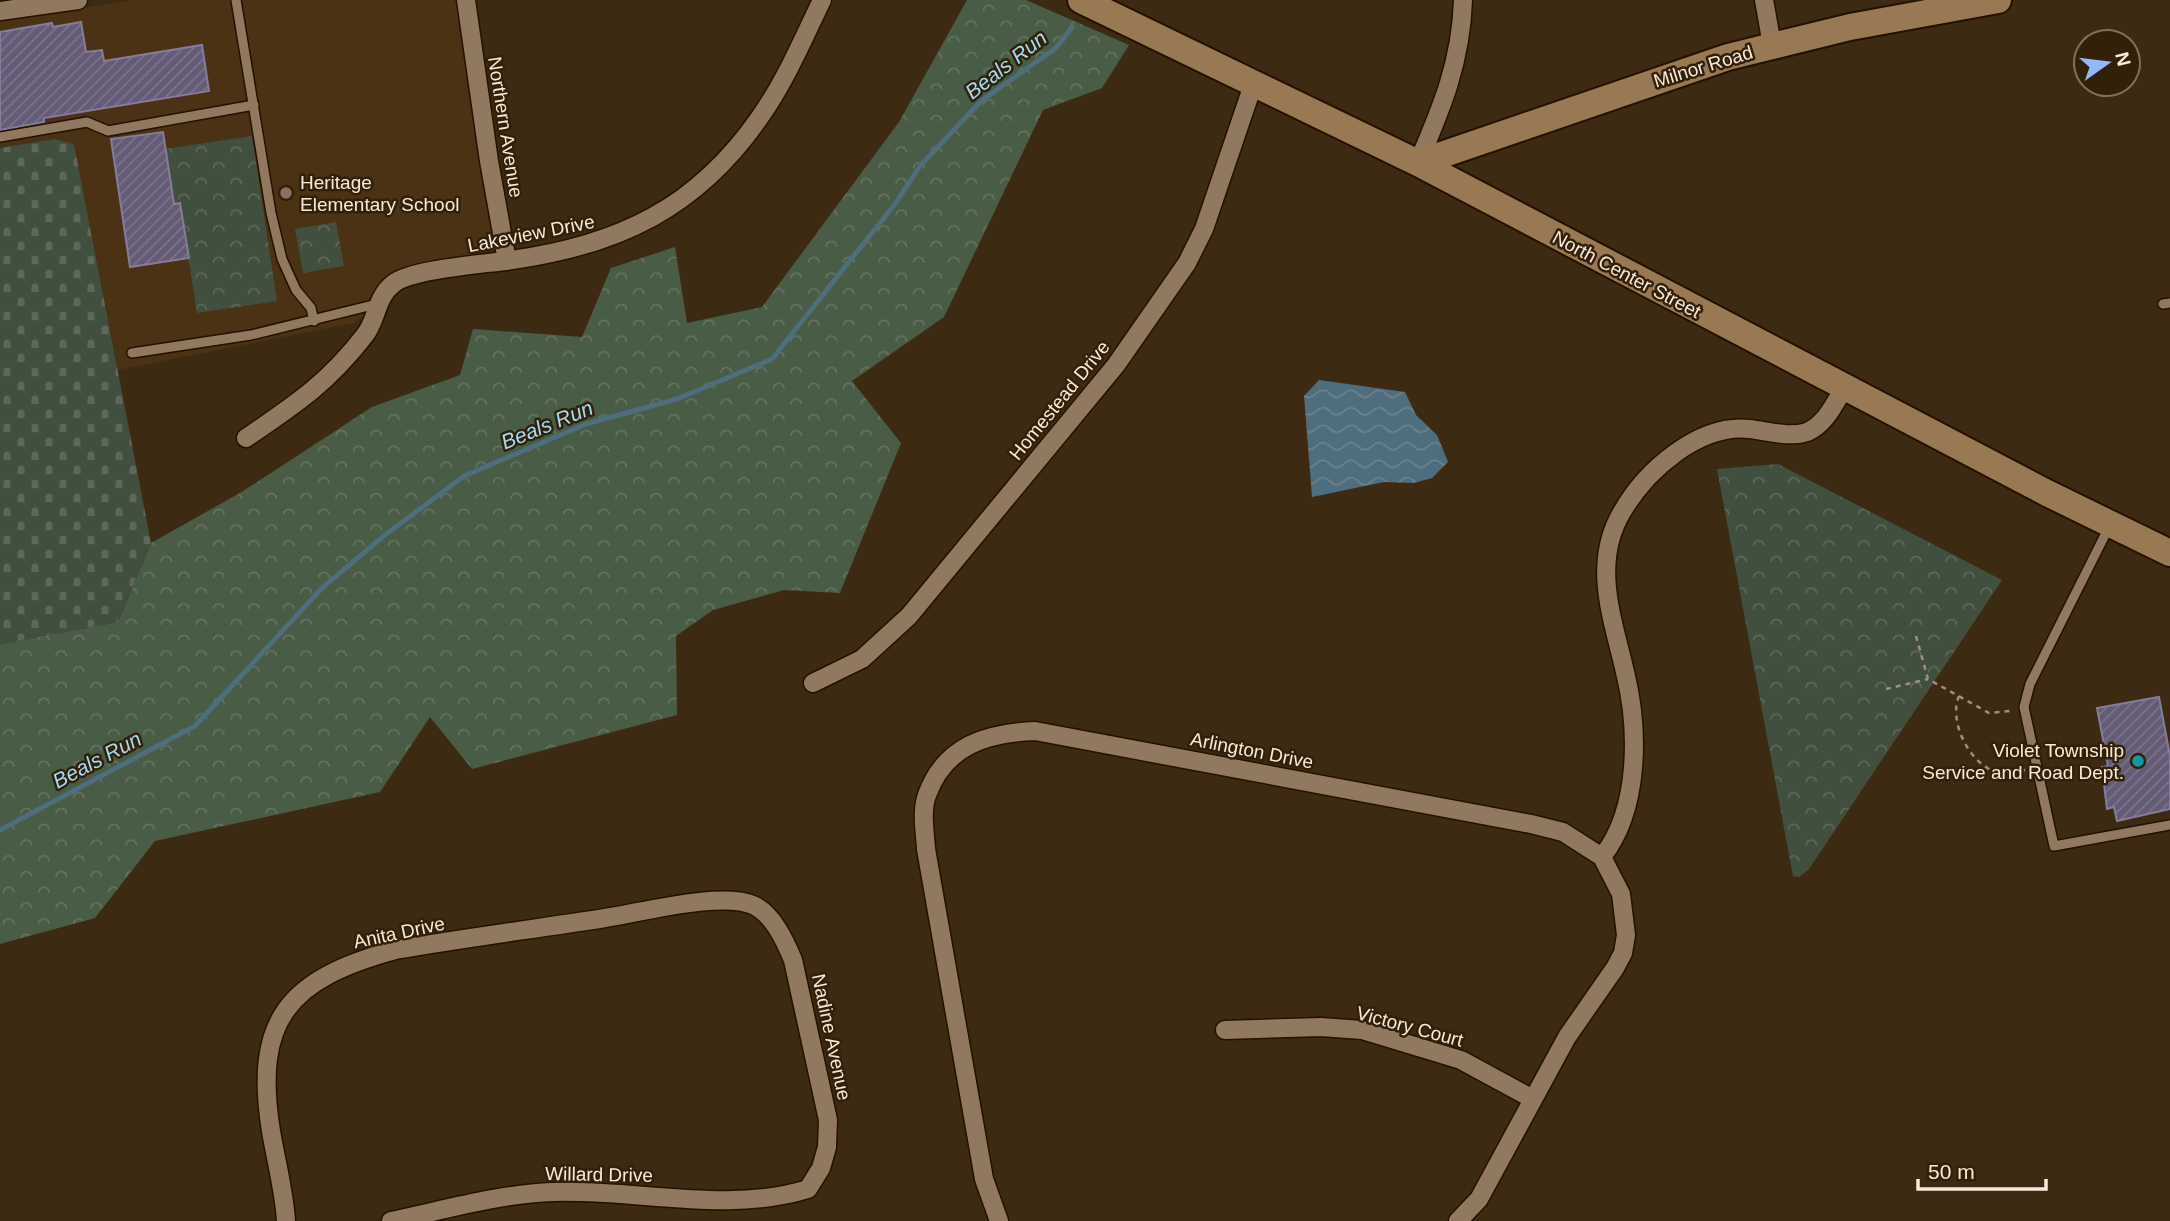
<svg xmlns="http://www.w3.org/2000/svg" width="2170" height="1221" font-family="Arial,sans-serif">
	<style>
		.built { fill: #4b3214 }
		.forest { fill: url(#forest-crowns) }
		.cemetery { fill: url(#cemetery-stones) }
		.park { fill: url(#park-crowns) }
		.water { fill: url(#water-waves) }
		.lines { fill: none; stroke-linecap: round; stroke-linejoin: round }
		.stream { stroke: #4e6d7d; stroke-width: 5 }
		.building { fill: url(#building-hatch); stroke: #867c9a; stroke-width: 2 }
		.service-casing { stroke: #241100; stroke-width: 12 }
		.minor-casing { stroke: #241100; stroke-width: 21 }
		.secondary-casing { stroke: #241100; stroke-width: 30 }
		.path { stroke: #9f8f7d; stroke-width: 2.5; stroke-dasharray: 5 5; stroke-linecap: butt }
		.service { stroke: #917960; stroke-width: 9 }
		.minor { stroke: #917960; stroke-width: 18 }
		.secondary { stroke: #997954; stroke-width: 26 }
		.education-dot { fill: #8d6e63; stroke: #332008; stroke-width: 2.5 }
		.culture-dot { fill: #0f9aa8; stroke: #332008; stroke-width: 2.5 }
		.labels { text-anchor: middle; stroke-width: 5; stroke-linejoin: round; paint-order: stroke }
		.street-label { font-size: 19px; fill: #f7e9dc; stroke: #332008 }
		.poi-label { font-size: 19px; fill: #f7e9dc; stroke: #332008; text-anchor: start }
		.water-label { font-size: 21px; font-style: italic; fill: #a1ddfb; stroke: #332008 }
	</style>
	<defs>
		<pattern id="forest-crowns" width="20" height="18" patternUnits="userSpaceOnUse" patternTransform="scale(1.75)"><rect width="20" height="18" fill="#485c46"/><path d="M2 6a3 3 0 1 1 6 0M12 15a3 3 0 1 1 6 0" fill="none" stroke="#637360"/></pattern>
		<pattern id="cemetery-stones" width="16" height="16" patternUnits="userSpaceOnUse" patternTransform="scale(1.75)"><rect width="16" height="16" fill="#414f3f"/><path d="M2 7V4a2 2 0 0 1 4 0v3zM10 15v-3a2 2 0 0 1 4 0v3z" fill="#5d685a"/></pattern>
		<pattern id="park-crowns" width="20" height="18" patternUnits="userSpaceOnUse" patternTransform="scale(1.75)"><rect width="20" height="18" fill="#414f3f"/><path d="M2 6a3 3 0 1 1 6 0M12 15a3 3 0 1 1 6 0" fill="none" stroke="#5d685a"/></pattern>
		<pattern id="water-waves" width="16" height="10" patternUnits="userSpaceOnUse" patternTransform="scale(1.75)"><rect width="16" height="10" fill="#4e6d7d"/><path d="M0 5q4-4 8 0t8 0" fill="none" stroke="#68828f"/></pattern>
		<pattern id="building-hatch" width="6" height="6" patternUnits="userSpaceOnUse" patternTransform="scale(1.75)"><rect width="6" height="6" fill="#645b76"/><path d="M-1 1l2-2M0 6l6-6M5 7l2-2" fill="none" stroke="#7b7389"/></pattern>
	</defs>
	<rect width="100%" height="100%" fill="#3d2a12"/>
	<path class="built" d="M134 0H459L497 239 490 248 480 254 394 270 382 279 367 315 353 323 118 370 74 144 55 139 0 148V20Z"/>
	<path class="forest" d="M967 0H1026L1129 45 1102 88 1043 110 944 317 852 381 901 443 840 593 784 590 713 610 676 636 677 715 472 769 430 717 380 792 155 841 95 918 0 944V644L118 622 151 543 240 493 372 407 460 375 473 329 582 337 611 268 675 247 687 323 762 307 899 122Z"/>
	<path class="cemetery" d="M55 139 74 144 151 543 118 622 0 644V148Z"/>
	<path class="park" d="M252 136 277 301 197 313 180 203 174 204 165 149Z
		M336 222 344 266 303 273 295 229Z
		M1778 464 2002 580 1809 869 1799 877 1793 876 1717 469Z"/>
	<path class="water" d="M1319 380 1405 392 1416 415 1437 435 1448 462 1432 478 1414 483 1384 482 1312 497 1304 396Z"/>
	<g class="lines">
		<path class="stream" d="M0 830 195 726 323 587 385 535 464 476 586 424 677 399 772 359 895 204 920 166 981 101 1056 48 1072 27"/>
	</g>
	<path class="building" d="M81 22 86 52 102 50 104 61 202 45 209 91 44 118V122L0 130V32L52 23 53 27Z
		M163 132 174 204 180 203 189 258 130 267 111 139Z
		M2159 697 2170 756V809L2117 821 2114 807 2107 809 2102 767 2108 766 2097 708Z"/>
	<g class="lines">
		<g class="service-casing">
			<path id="service" d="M236 0 271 213 282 259 296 290 311 308 314 321
				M0 137 87 122 108 131 254 105
				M2163 304 2170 303
				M132 353 251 335 377 304
				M2109 527 2030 684 2024 707 2054 846 2170 825"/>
		</g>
		<g class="minor-casing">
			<path id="minor" d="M466 0 489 161 507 261
				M1764 0 1772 45
				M0 11 78 0
				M1418 163C1442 107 1461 62 1463 0
				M246 438C296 404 328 383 365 335 377 320 376 297 393 284 411 269 486 264 512 260 619 245 697 208 760 117 785 82 803 39 822 0
				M813 683 862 659 909 616 1116 365 1187 263 1204 229 1254 82
				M1602 857C1640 809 1639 729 1625 672 1613 619 1591 564 1622 512 1646 470 1699 424 1749 429 1768 431 1789 438 1807 432 1825 425 1835 403 1844 388
				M1225 1030 1321 1027 1362 1030 1461 1060 1533 1099
				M286 1221C284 1190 276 1161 271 1131 253 1019 289 979 395 950 464 938 535 929 605 918 639 913 722 891 753 905 773 914 785 941 793 960L828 1120 827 1147 821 1168 808 1189C727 1214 637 1189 553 1192 499 1194 444 1210 391 1221
				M999 1221 984 1179 926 849C925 832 921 811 927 795 945 745 987 733 1035 731L1531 824 1563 832 1602 857 1621 894 1626 935 1623 953 1615 968 1567 1037 1479 1199 1458 1221"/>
		</g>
		<g class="secondary-casing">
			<path id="secondary" d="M1081 0 1418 163 2047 493 2170 553
				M1418 163 1728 57 1850 27 1998 0"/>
		</g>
		<path class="path" d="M1916 636 1928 679 1989 713 2010 711
			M1886 689 1928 679
			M1959 696C1948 722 1970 765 1998 773 2006 775 2017 771 2025 770"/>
		<use href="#service" class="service"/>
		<use href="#minor" class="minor"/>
		<use href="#secondary" class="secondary"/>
	</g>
	<circle class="education-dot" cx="286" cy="193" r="7"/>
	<circle class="culture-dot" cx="2138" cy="761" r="7"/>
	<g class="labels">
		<g class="street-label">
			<text transform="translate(1703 66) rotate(-17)" y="7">Milnor Road</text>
			<text transform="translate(506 127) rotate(81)" y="7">Northern Avenue</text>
			<text transform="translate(531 233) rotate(-11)" y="7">Lakeview Drive</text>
			<text transform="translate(1627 274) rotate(28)" y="7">North Center Street</text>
			<text transform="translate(1059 400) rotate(-51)" y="7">Homestead Drive</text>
			<text transform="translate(1252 750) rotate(11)" y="7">Arlington Drive</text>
			<text transform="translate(399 932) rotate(-12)" y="7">Anita Drive</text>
			<text transform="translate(1410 1026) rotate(15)" y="7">Victory Court</text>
			<text transform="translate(832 1037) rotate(78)" y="7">Nadine Avenue</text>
			<text transform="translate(599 1174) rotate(1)" y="7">Willard Drive</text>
		</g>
		<g class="poi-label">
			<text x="300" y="189">Heritage<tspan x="300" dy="22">Elementary School</tspan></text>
			<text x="2124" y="757" text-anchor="end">Violet Township<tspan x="2124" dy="22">Service and Road Dept.</tspan></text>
		</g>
		<g class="water-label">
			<text transform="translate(1006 65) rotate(-38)" y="7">Beals Run</text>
			<text transform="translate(547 425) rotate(-22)" y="7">Beals Run</text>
			<text transform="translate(97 760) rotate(-28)" y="7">Beals Run</text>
		</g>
	</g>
	<g transform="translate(2107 63) rotate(76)"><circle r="33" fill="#332008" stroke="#81705d" stroke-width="2"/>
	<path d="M0-5L12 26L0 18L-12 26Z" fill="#90b8fd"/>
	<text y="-10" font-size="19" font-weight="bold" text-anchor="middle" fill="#f7e9dc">N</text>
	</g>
	<path d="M1918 1179v10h128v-10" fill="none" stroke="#f7e9dc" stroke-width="3.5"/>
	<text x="1928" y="1179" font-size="21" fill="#f7e9dc" stroke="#332008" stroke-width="5" paint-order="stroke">50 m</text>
</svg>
